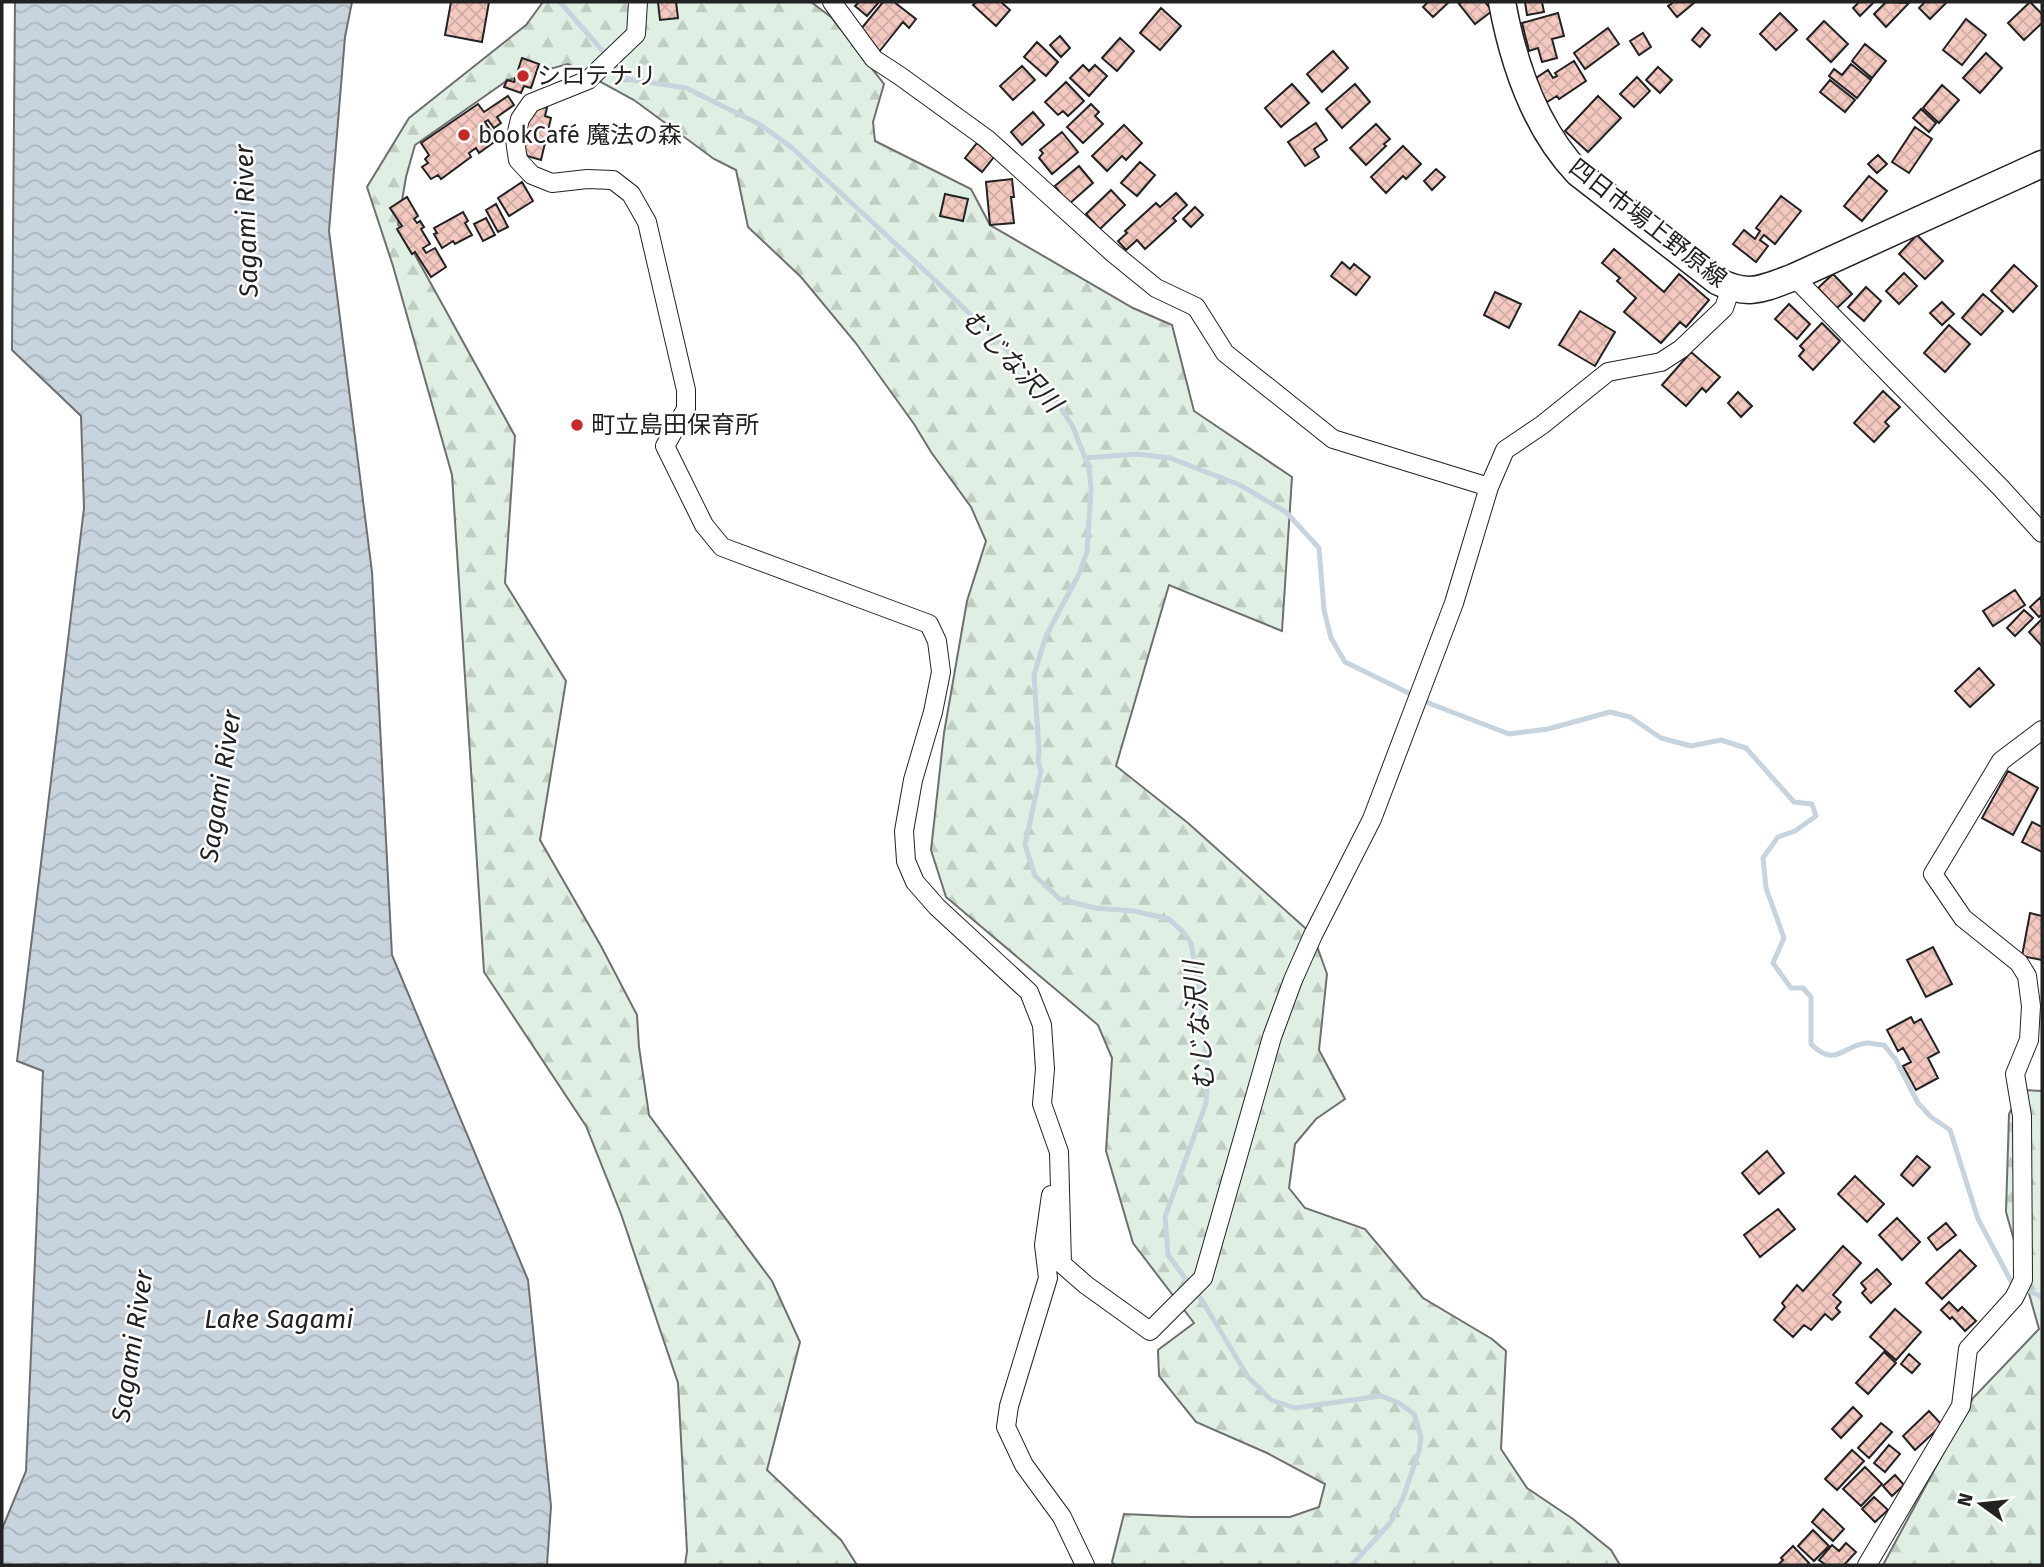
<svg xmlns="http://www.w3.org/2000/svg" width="2044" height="1567" font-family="'Fira Sans','Noto Sans JP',sans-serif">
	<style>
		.forest { fill: url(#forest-firs); stroke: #6f6f6f; stroke-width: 2 }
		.water { fill: url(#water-waves); stroke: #6f6f6f; stroke-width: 2 }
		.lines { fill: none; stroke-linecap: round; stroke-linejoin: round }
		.stream { stroke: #c7d3dd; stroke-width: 5 }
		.building { fill: url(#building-cross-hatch); stroke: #222; stroke-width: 2 }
		.street-casing { stroke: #222; stroke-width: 20 }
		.primary-casing { stroke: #222; stroke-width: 29 }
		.street { stroke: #fff; stroke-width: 18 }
		.primary { stroke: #fff; stroke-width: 26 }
		.poi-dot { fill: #c62828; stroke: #fff; stroke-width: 2.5 }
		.labels { text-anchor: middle; stroke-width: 5; stroke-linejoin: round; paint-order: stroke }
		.poi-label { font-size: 24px; fill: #222; stroke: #fff; text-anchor: start }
		.street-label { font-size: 24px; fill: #222; stroke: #fff }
		.water-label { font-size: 26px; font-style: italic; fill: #222; stroke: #fff }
	</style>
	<defs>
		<pattern id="forest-firs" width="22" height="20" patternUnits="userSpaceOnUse" patternTransform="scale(1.75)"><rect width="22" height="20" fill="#e0efe3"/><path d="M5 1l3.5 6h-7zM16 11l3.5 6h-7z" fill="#c0cdc2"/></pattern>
		<pattern id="water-waves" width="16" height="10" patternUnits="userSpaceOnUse" patternTransform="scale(1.75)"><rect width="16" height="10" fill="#c7d3dd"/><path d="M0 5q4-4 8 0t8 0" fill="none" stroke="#abb5bd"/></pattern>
		<pattern id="building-cross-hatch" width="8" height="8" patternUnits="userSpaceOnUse" patternTransform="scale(1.75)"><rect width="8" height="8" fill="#f3c9c0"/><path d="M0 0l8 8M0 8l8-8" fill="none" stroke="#d0aca5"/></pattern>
	</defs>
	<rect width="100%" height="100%" fill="#fff"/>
	<path class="forest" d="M543 2H811L831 17 884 84 873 122 875 141 971 189 990 225 1133 308 1172 325 1194 411 1292 477 1282 631 1169 585 1116 766 1188 823 1313 935 1327 974 1319 1050 1345 1099 1316 1119 1295 1144 1289 1188 1305 1208 1365 1229 1423 1298 1492 1339 1506 1351 1501 1449 1527 1488 1573 1519 1611 1550 1620 1565H1115L1112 1562 1124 1514 1191 1517H1290L1319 1507 1325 1484 1267 1453 1196 1422 1159 1376 1158 1350 1194 1323 1133 1243 1106 1151 1112 1058 1098 1025 946 897 931 850 944 733 967 601 986 541 971 507 931 452 914 424 855 342 801 277 748 227 736 170 714 159 634 100 568 64 508 80 415 145 406 177 398 224 515 436 505 583 566 681 540 840 601 946 637 1015 639 1047 649 1115 772 1281 800 1342 767 1470 841 1540 857 1565H685L687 1551 678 1383 621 1214 586 1126 484 972 452 475 393 266 367 187 409 118 526 25Z
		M2021 1090 2042 1091V1565H1883L1973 1398 2039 1329 2006 1212 2009 1114Z"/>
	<path class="water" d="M15 2H352L345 37 329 231 372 572 392 955 528 1280 551 1506 547 1565H2V1529L26 1471 43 1071 17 1061 84 508 81 416 12 350Z"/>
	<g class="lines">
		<path class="stream" d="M560 2 627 79 686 88 759 124 791 147 937 282 1051 393 1073 427 1089 468 1091 489 1087 552 1079 574 1046 636 1034 675 1039 750 1038 761 1041 771 1025 845 1035 876 1060 899 1095 908 1134 911 1169 919 1183 932 1191 943 1197 976 1200 975 1198 980 1208 1073 1206 1103 1165 1217 1168 1255 1203 1302 1248 1377 1271 1400 1295 1408 1381 1396 1399 1403 1414 1414 1421 1437 1419 1451 1403 1498 1391 1522 1352 1565
			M1085 458 1137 454 1170 458 1240 485 1286 512 1319 548 1324 610 1331 638 1345 662 1431 704 1509 734 1548 729 1610 712 1630 717 1661 738 1691 746 1721 740 1746 748 1794 802 1812 804 1816 816 1795 831 1778 837 1763 858 1766 888 1784 938 1773 963 1791 988H1803L1811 997V1044C1836 1069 1843 1045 1867 1043 1872 1043 1878 1045 1884 1045L1896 1060 1918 1103 1931 1117 1950 1130 1978 1219 2012 1283 2042 1297"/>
	</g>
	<path class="building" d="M451 2H489L482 42 445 35Z
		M658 2H676L678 18 660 20Z
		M859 2H879L867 16 855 6Z
		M883 2H894L916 19 909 28 903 22 879 52 861 29Z
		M976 2H1001L1010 10 996 26 973 5Z
		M1426 2H1449L1433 17 1423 7 1427 3Z
		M1462 2H1485L1492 11 1475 24 1459 4Z
		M1525 2H1542L1544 12 1527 15Z
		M1674 2H1693L1694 3 1677 17 1668 6Z
		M1859 2H1874L1860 16 1853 8Z
		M1886 2 1909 3 1886 27 1874 14Z
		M1925 2H1947L1930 19 1919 8Z
		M2030 2 2042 14V23L2024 40 2008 23Z
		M1161 8 1181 26 1160 50 1140 33Z
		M1558 13 1564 36 1552 39 1557 58 1542 62 1538 48 1529 51 1522 23Z
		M1780 13 1797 30 1776 50 1760 34Z
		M1966 19 1986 35 1962 65 1943 50Z
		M1824 21 1848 44 1831 62 1807 39Z
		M1608 28 1619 44 1585 69 1574 53Z
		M1702 28 1710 35 1700 47 1692 40Z
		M1643 33 1651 47 1639 55 1630 41Z
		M1060 36 1070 48 1061 57 1050 45Z
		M1120 38 1134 51 1117 71 1102 58Z
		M1037 42 1058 62 1046 76 1024 57Z
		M1865 44 1886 61 1872 78 1852 61Z
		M1333 51 1348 68 1322 92 1307 74Z
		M1986 53 2002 68 1980 93 1963 78Z
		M522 58 539 64 531 88 524 86 521 93 504 87 507 80 514 82Z
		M1574 61 1586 81 1559 99 1557 96 1547 102 1533 80 1548 70 1553 78 1557 76 1555 73Z
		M1851 64 1871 80 1857 98 1829 76 1834 69 1842 75Z
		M1083 65 1089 71 1095 65 1107 76 1089 96 1070 78Z
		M1022 66 1035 80 1013 100 1000 86Z
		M1658 67 1672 80 1660 93 1646 80Z
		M1637 77 1650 91 1634 107 1620 94Z
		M1830 80 1855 100 1845 112 1820 92Z
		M1066 82 1084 101 1068 116 1063 111 1058 115 1045 102Z
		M1292 84 1309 103 1281 127 1265 108Z
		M1355 84 1370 102 1342 128 1326 109Z
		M1942 85 1959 100 1939 123 1923 108Z
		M508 96 514 105 497 117 501 123 494 128 488 120 485 122 497 140 479 153 476 148 469 153 471 157 441 179 438 175 431 179 422 167 428 163 425 159 429 155 421 143 478 104 484 112Z
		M1598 96 1621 118 1588 152 1565 131Z
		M1091 104 1099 112 1095 116 1103 124 1083 143 1067 127Z
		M540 106 547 108 545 116 551 118 541 160 527 156 524 147 526 126 532 114Z
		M1921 109 1936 123 1929 132 1913 118Z
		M1033 112 1044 125 1022 145 1011 132Z
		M1316 123 1327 140 1314 149 1319 157 1305 166 1288 142Z
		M1376 124 1390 139 1384 144 1386 146 1366 165 1350 148Z
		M1124 125 1142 143 1126 160 1122 156 1107 171 1092 156Z
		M1915 127 1932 139 1909 173 1892 162Z
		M1062 132 1078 152 1052 174 1039 158 1043 153 1040 150Z
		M977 143 994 157 982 172 965 158Z
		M1403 146 1421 164 1406 179 1403 176 1386 193 1371 177Z
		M1878 155 1887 164 1877 173 1868 164Z
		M1140 162 1155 175 1137 196 1121 183Z
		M1079 166 1093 183 1069 204 1055 186Z
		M1436 169 1445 177 1432 190 1424 181Z
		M1869 176 1887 191 1862 221 1844 206Z
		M1012 179 1014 197H1011L1014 223 990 225 986 182Z
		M522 182 533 201 509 216 498 198Z
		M1111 190 1125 205 1100 229 1086 214Z
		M1176 193 1187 205 1173 218 1176 221 1145 249 1137 240 1126 250 1118 241 1127 233 1125 231 1156 203 1160 207Z
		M945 194 968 199 963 221 940 216Z
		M1781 196 1801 211 1775 244 1764 235 1760 240 1768 246 1756 262 1733 244 1744 230 1755 239 1760 231 1756 228Z
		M407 197 418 216 414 219 417 223 420 221 424 227 421 229 430 244 423 248 426 253 435 248 446 267 431 277 415 252 412 254 397 229 402 226 390 208Z
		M496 204 508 227 498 232 486 210Z
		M1195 207 1203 215 1191 227 1183 219Z
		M463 212 468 221 465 223 472 235 455 244 453 241 442 248 434 234 437 233 434 228Z
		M486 218 495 235 483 241 474 224Z
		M1917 235 1943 261 1925 279 1899 254Z
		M1614 249 1664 292 1679 274 1709 300 1686 327 1680 322 1661 343 1624 312 1636 298 1617 281 1620 278 1602 263Z
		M1342 262 1350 269 1354 264 1370 277 1356 295 1331 276Z
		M2014 265 2037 286 2013 312 1991 291Z
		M1904 273 1917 286 1899 304 1886 291Z
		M1833 274 1852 294 1837 308 1818 288Z
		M1866 287 1881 301 1864 321 1848 307Z
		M1495 292 1521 304 1509 328 1484 315Z
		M1983 294 2003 311 1981 335 1962 318Z
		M1942 302 1954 314 1942 325 1930 313Z
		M1789 304 1810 324 1797 339 1775 319Z
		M1580 311 1615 332 1595 366 1559 345Z
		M1822 323 1840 341 1813 370 1799 356 1804 350 1800 346Z
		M1949 325 1970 344 1945 372 1924 353Z
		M1691 352 1720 377 1706 392 1702 388 1686 406 1662 385Z
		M1883 391 1900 407 1885 422 1889 426 1874 442 1854 423Z
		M1738 392 1752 406 1741 417 1728 403Z
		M2015 590 2025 605 1993 626 1983 611Z
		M2041 597 2042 614 2039 617 2030 607Z
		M2024 610 2033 618 2015 636 2007 628Z
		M2042 619V646L2029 632Z
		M1979 668 1994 685 1970 707 1955 691Z
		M2008 771 2038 788 2013 835 1982 818Z
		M2032 822 2042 827V852L2022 842Z
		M2030 913 2042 916V960L2022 956Z
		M1933 947 1952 984 1926 997 1907 960Z
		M1911 1017 1914 1023 1921 1019 1939 1052 1928 1058 1938 1078 1916 1090 1903 1066 1911 1062 1903 1048 1898 1051 1887 1030Z
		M1767 1151 1784 1173 1759 1194 1742 1173Z
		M1917 1156 1930 1167 1913 1186 1901 1175Z
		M1855 1176 1884 1204 1867 1222 1838 1194Z
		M1778 1209 1795 1229 1760 1257 1744 1235Z
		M1897 1218 1920 1242 1902 1260 1879 1235Z
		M1946 1223 1956 1235 1937 1250 1928 1238Z
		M1843 1246 1861 1263 1833 1295 1841 1302 1836 1308 1840 1312 1832 1320 1825 1314 1811 1330 1804 1325 1793 1337 1774 1320 1785 1307 1782 1303 1797 1285 1803 1291Z
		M1960 1250 1976 1266 1942 1299 1926 1283Z
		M1877 1269 1891 1284 1871 1303 1862 1293 1866 1289 1861 1283Z
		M1949 1302 1958 1311 1962 1307 1976 1321 1965 1331 1952 1317 1950 1319 1941 1310Z
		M1895 1309 1921 1332 1896 1360 1870 1337Z
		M1884 1352 1896 1363 1868 1394 1856 1383Z
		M1909 1354 1920 1364 1912 1373 1901 1364Z
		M1853 1407 1862 1416 1841 1438 1832 1429Z
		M1929 1411 1942 1425 1915 1450 1903 1436Z
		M1881 1423 1892 1432 1869 1458 1858 1448Z
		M1889 1445 1900 1454 1885 1472 1874 1463Z
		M1852 1450 1864 1461 1837 1490 1825 1479Z
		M1865 1467 1882 1484 1861 1506 1843 1489Z
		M1895 1475 1904 1485 1892 1496 1883 1486Z
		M1874 1497 1888 1510 1875 1522 1862 1509Z
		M1823 1509 1844 1529 1833 1541 1812 1522Z
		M1813 1530 1829 1546 1814 1561 1798 1546Z
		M1846 1543 1856 1552 1844 1565H1826L1819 1560 1832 1545 1839 1551Z
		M1793 1546 1809 1563 1807 1565H1778L1783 1560 1781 1558Z"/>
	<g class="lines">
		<g class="street-casing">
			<path id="street" d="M638 2 636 34 588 80 531 103 520 119 515 140 518 160 532 175 552 183 587 179 613 180 631 194 647 222 686 390V409L665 446 704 525 722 547 929 624 937 641 941 672 933 712 913 780 904 831 906 861 915 882 937 907 1029 992 1042 1025 1045 1069 1042 1104 1059 1152 1062 1264 1086 1285 1150 1331 1203 1278 1272 1037 1293 980 1313 935 1372 819 1454 603 1489 487 1505 450 1542 425 1608 372 1661 362 1681 349 1724 308 1731 288
				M832 2 874 59 900 76 987 139 1113 253 1156 288 1196 307 1225 353 1333 439 1489 487
				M1794 277 2000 487 2042 533
				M1051 1195 1044 1245 1048 1278 1009 1406 1006 1427 1024 1465 1062 1517 1085 1565
				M1867 1565 1961 1406 1968 1349 2014 1298 2023 1280 2022 1116 2015 1074 2029 1040 2031 1006 2027 976 2019 963 1963 918 1933 874 2001 761 2042 730"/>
		</g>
		<g class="primary-casing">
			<path id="primary" d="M1502 2C1513 62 1535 128 1578 173L1717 281C1749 297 1762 289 1794 277L2042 164"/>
		</g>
		<use href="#street" class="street"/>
		<use href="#primary" class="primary"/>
	</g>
	<g class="poi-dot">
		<circle cx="523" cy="76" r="7"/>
		<circle cx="464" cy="135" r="7"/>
		<circle cx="577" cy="425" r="7"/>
	</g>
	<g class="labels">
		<g class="poi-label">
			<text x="537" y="84">シロテナリ</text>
			<text x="478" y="143">bookCafé 魔法の森</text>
			<text x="591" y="433">町立島田保育所</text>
		</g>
		<g class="street-label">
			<text transform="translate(1648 223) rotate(38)" y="8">四日市場上野原線</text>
		</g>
		<g class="water-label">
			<text transform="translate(246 221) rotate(-92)" y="9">Sagami River</text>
			<text transform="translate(1012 361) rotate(46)" y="9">むじな沢川</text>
			<text transform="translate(220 786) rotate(-81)" y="9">Sagami River</text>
			<text transform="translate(1199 1026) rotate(-95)" y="9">むじな沢川</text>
			<text x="279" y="1328">Lake Sagami</text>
			<text transform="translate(132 1346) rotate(-81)" y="9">Sagami River</text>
		</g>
	</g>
	<rect width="2044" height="1567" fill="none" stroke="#222222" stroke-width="7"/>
	<g transform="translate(1981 1504) rotate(285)" stroke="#ffffff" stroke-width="5" paint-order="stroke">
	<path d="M0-5L12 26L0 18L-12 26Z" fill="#222222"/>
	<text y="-10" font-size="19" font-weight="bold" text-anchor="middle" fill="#222222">N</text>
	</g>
</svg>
